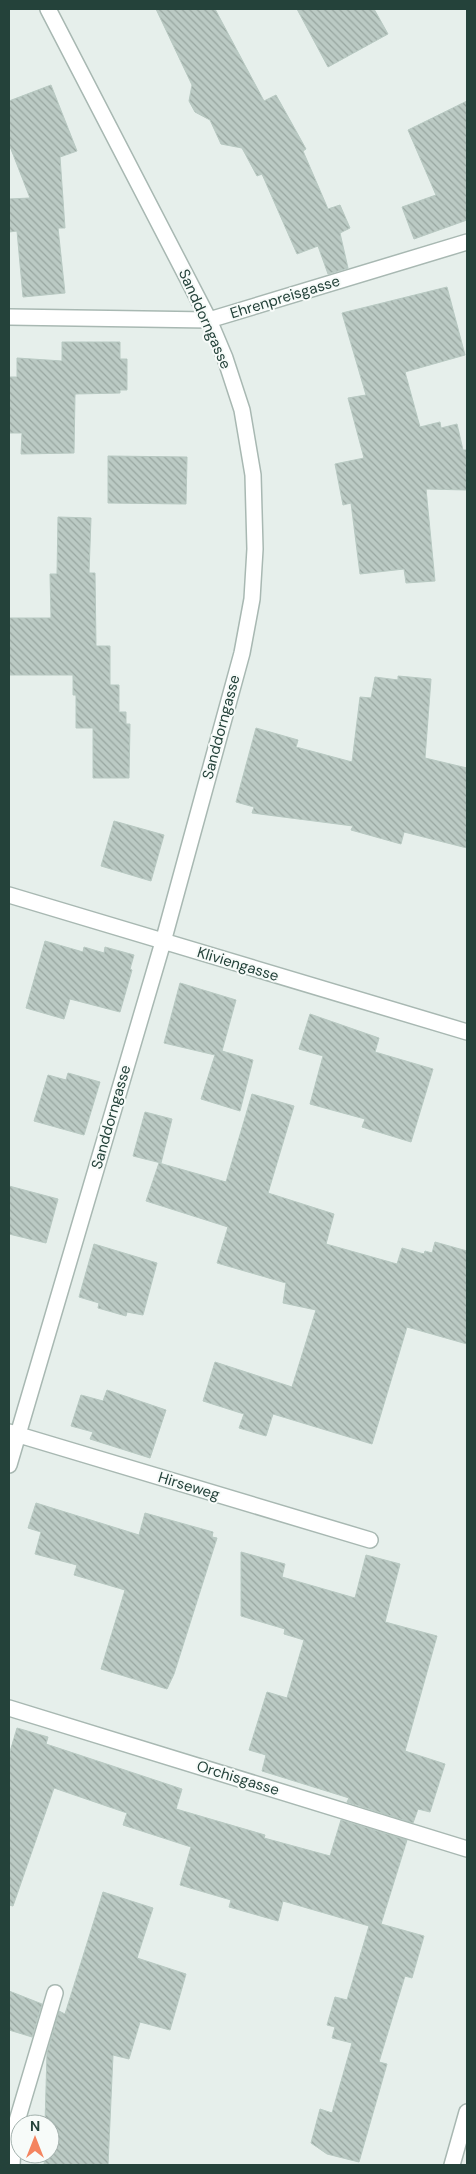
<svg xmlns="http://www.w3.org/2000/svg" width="476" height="2174" font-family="'DM Sans',sans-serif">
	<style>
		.building { fill: url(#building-back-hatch); stroke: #b8c9c2 }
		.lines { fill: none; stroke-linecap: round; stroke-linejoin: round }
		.lane-casing { stroke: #a8b8b2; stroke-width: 18 }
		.street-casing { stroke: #a8b8b2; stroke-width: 18 }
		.lane { stroke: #fff; stroke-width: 15 }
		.street { stroke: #fff; stroke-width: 15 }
		.labels { text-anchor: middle; stroke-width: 4; stroke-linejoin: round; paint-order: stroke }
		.street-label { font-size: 15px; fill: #24423a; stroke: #f7fbf9 }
	</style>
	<defs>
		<pattern id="building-back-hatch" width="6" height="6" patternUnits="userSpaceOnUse" patternTransform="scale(1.25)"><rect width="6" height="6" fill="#bbcac4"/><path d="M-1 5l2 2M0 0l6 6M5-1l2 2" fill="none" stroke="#98a6a0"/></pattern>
	</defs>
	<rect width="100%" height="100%" fill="#e6efeb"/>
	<path class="building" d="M156 9H215L264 101 276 95 306 149 303 151 328 209 340 205 350 228 340 233 348 268 328 274 318 246 297 254 262 174 257 176 242 148 221 144 210 120 195 112 189 101 192 85Z
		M297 9H374L388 34 328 67Z
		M51 85 77 151 60 157 65 228H58L65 293 23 297 17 231 9 232V199L30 198 9 144V101Z
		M467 101V220L414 239 402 207 436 195 408 130Z
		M447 287 465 355 405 372 420 427 440 422 441 428 457 424 463 450H467V490L426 489 435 581 406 583 404 569 360 574 351 503 343 505 335 464 364 458 348 398 366 395 342 313Z
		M62 342H120V359H127V390H120V393L75 394 74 453 21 454 22 433H9V377H17V358L62 361Z
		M108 456 187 457 186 504 108 503Z
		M58 517 91 518 89 573H95L96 646H110V685H119V712H126V724H130L129 778H93V728H76V695H73V675H9V618H51L50 574H57Z
		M398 676 431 679 425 758 467 768V848L404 832 401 844 351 830 353 826 252 813 254 807 236 802 256 728 298 740 296 747 352 762 360 697 371 698 375 677 398 680Z
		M114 821 164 835 151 881 101 866Z
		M45 941 83 952 84 947 104 953 105 947 134 955 130 969 132 970 120 1012 70 999 64 1019 26 1008Z
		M180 983 236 1000 222 1051 253 1060 240 1111 201 1099 215 1055 164 1043Z
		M310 1014 379 1038 375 1052 433 1069 411 1142 362 1127 365 1119 310 1104 323 1056 299 1049Z
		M68 1073 100 1082 84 1135 34 1121 48 1075 66 1080Z
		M252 1094 294 1106 268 1193 334 1214 326 1244 397 1264 402 1248 424 1254 425 1251 432 1253 435 1242 467 1251V1344L407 1327 372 1444 273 1414 266 1436 239 1428 244 1414 203 1401 215 1362 292 1387 316 1310 283 1303 286 1283 217 1263 228 1227 146 1201 159 1163 226 1182Z
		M145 1112 172 1119 161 1163 133 1156Z
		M9 1186 58 1199 46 1243 9 1234Z
		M94 1244 157 1263 143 1315 127 1312 126 1316 98 1308 99 1303 79 1297Z
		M107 1390 166 1410 150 1458 90 1439 93 1432 71 1426 81 1395 103 1401Z
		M36 1503 139 1535 145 1513 213 1532 212 1537 217 1538 174 1674 167 1689 101 1669 125 1590 74 1575 77 1565 35 1554 41 1532 28 1528Z
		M241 1552 285 1564 282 1577 355 1598 366 1555 400 1564 385 1622 437 1636 405 1751 445 1764 430 1812 418 1809 413 1823 347 1802 349 1798 262 1771 266 1755 249 1750 267 1692 287 1698 304 1640 284 1634 285 1629 241 1616Z
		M17 1728 48 1737 46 1744 182 1789 176 1809 265 1835 264 1838 330 1856 341 1820 407 1840 381 1924 424 1936 412 1978 405 1976 379 2062 387 2064 359 2162 327 2154 311 2143 320 2109 332 2113 352 2043 332 2038 335 2027 327 2025 335 1997 347 2000 369 1926 283 1901 278 1921 229 1907 231 1900 180 1885 191 1847 123 1825 127 1813 54 1788 13 1906 9 1905V1755Z
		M103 1892 153 1908 137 1958 186 1974 170 2030 140 2022 129 2059 113 2055 108 2165H44L45 2154H50V2124H45L47 2053 59 2011 65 2014Z
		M9 1991 42 2004 32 2037 9 2030Z"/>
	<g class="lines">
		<g class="lane-casing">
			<path id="lane" d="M12 2165 14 2131 55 1993"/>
		</g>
		<g class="street-casing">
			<path id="street" d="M9 317 209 320 467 242
				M9 895 467 1032
				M9 1432 370 1540
				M9 1465 163 942 242 653 252 599 255 549 253 475 242 410 225 358 209 320 48 9
				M9 1708 467 1849
				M452 2165 467 2112"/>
		</g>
		<use href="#lane" class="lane"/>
		<use href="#street" class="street"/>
	</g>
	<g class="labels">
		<g class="street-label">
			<text transform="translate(285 297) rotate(-17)" y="5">Ehrenpreisgasse</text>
			<text transform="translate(205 319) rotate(66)" y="5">Sanddorngasse</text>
			<text transform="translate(221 727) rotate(-75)" y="5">Sanddorngasse</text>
			<text transform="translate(238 964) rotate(17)" y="5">Kliviengasse</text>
			<text transform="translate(111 1117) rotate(-74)" y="5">Sanddorngasse</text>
			<text transform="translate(189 1486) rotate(17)" y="5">Hirseweg</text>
			<text transform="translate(238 1778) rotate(17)" y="5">Orchisgasse</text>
		</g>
	</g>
	<rect width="476" height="2174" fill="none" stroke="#24423a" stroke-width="20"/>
	<g transform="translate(35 2139)"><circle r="24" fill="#f7fbf9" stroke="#a3b1ad"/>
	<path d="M0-4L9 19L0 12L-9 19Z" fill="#f4845f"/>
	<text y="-8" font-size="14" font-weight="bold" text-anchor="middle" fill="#24423a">N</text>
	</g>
</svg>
